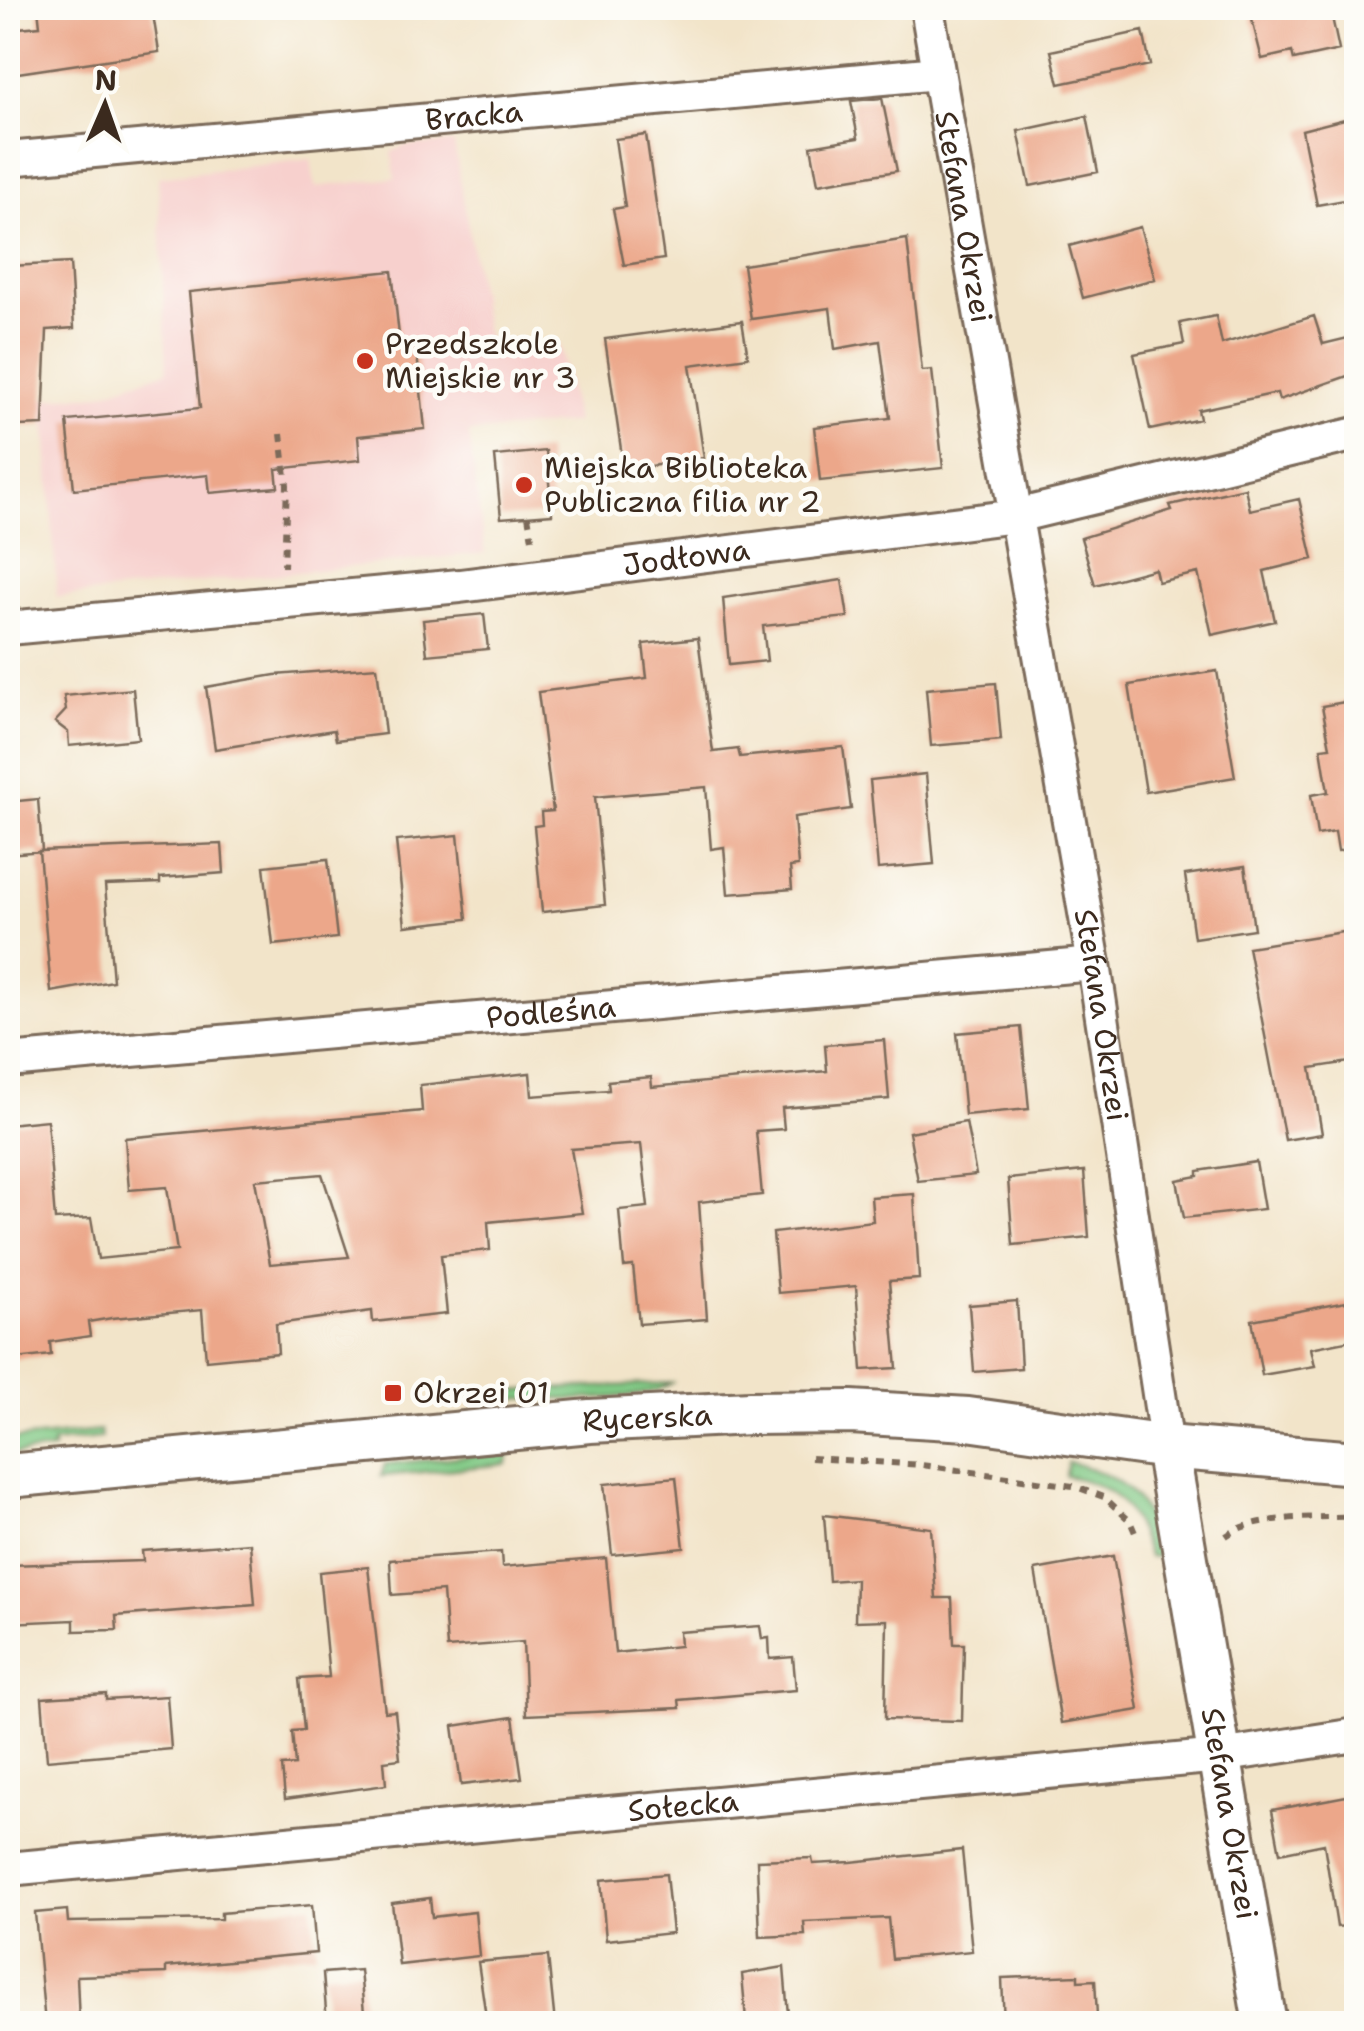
<svg xmlns="http://www.w3.org/2000/svg" width="1364" height="2031" font-family="'Shantell Sans',sans-serif">
	<style>
		.built { fill: #f7d0cd }
		.green { fill: #81c985; stroke: #5e7a52; stroke-width: 2.5 }
		.building { fill: #eca78a; fill-rule: evenodd }
		.lines { fill: none; stroke-linecap: round; stroke-linejoin: round }
		.minor-casing { stroke: #7b6b5a; stroke-width: 38 }
		.tertiary-casing { stroke: #7b6b5a; stroke-width: 48 }
		.path { stroke: #7b6b5a; stroke-width: 6; stroke-dasharray: 8 8; stroke-linecap: butt }
		.minor { stroke: #fff; stroke-width: 32 }
		.tertiary { stroke: #fff; stroke-width: 42 }
		.poi-dot { fill: #c8321e; stroke: #fdfcf7; stroke-width: 4 }
		.labels { text-anchor: middle; stroke-width: 9; stroke-linejoin: round; paint-order: stroke }
		.street-label { font-size: 30px; fill: #3b2a1e; stroke: #fdfcf7 }
		.poi-label { font-size: 30px; fill: #3b2a1e; stroke: #fdfcf7; text-anchor: start }
	</style>
	<rect width="100%" height="100%" fill="#fdfcf7"/>
	<filter id="ink" filterUnits="userSpaceOnUse"><feTurbulence type="fractalNoise" baseFrequency=".01" numOctaves="2"/><feDisplacementMap in="SourceGraphic" scale="20" xChannelSelector="R" yChannelSelector="G"/><feConvolveMatrix kernelMatrix="1 2 1 2 8 2 1 2 1" color-interpolation-filters="sRGB"/></filter>
	<filter id="wash" filterUnits="userSpaceOnUse"><feTurbulence type="fractalNoise" baseFrequency=".0048" numOctaves="4" result="noise"/><feDisplacementMap in="SourceGraphic" scale="40" xChannelSelector="R" yChannelSelector="G"/><feGaussianBlur stdDeviation="2.25" result="paint"/><feColorMatrix in="noise" values="0 0 0 0 0 0 0 0 0 0 0 0 0 0 0 0 0 1.4 0 .05"/><feComposite in="paint" operator="in"/></filter>
	<g filter="url(#wash)">
		<rect width="100%" height="100%" fill="#f2e4c9"/>
		<path class="built" d="M454 143 489 351 560 345 576 422 469 433 485 553 57 597 44 399 99 394 167 371 158 177 311 159 315 187 395 178 392 152 404 146Z"/>
		<path class="green" d="M672 1383C640 1405 527 1399 486 1397L485 1392Z
			M100 1431 101 1438 53 1443V1450L8 1455V1440Z
			M509 1452 507 1464 381 1476 385 1464Z
			M1068 1462C1126 1476 1148 1498 1159 1557L1148 1556C1133 1509 1118 1485 1066 1476Z"/>
		<g id="blocks">
			<path class="building" d="M38 8H152L159 52 11 74 8 29 40 26Z
				M1249 8H1330L1339 50 1294 60 1292 52 1262 59Z
				M1143 31 1150 65 1059 84 1051 51Z
				M882 98 897 171 818 184 811 146 858 138 851 101Z
				M1087 116 1098 172 1030 186 1018 131Z
				M1356 116V198L1317 205 1302 130Z
				M646 135 664 259 624 265 613 209 625 207 615 139Z
				M1140 227 1155 279 1083 298 1069 246Z
				M907 239 922 371 932 370 943 468 820 481 814 427 890 418 880 341 835 349 830 308 751 319 743 265Z
				M70 263 74 328 47 330 43 425 18 426 10 266Z
				M392 271 400 345 416 344 425 429 358 436 360 460 276 469 278 487 210 493 208 475 74 489 67 421 200 408 189 292Z
				M1216 316 1222 344 1314 316 1323 344 1356 336V373L1279 400 1277 393 1198 410 1200 419 1150 430 1134 354 1184 344 1180 323Z
				M742 321 748 357 690 365 704 458 624 470 605 339Z
				M546 451 552 514 501 518 495 456Z
				M1245 488 1250 510 1299 499 1313 559 1264 571 1275 621 1212 635 1198 573 1158 582 1155 569 1095 585 1081 538 1172 510 1170 505Z
				M842 580 848 617 763 626 767 661 729 665 723 598Z
				M484 614 488 649 427 655 423 620Z
				M698 638 713 752 738 749 740 757 843 747 851 809 794 817 798 866 790 867 792 889 728 894 724 847 711 849 706 787 595 797 605 905 542 912 534 826 542 825 541 812 553 811 538 692 647 678 643 644Z
				M377 667 385 734 336 740 334 730 215 749 206 687 275 675Z
				M1217 671 1235 777 1146 792 1129 685Z
				M996 683 1001 740 931 746 926 689Z
				M133 689 138 739 69 746 68 732 55 722 66 710 64 696Z
				M1356 700V850L1338 851 1335 832 1317 835 1311 795 1328 792 1321 748 1330 747 1322 706Z
				M926 774 934 864 878 869 870 780Z
				M38 799 42 851 8 854V802Z
				M458 835 467 919 405 926 396 841Z
				M222 844 224 873 160 878V883L105 885 113 981 51 992 39 851Z
				M328 859 337 938 273 945 264 866Z
				M1245 866 1254 929 1194 938 1185 875Z
				M1349 931 1351 945H1356V1061L1311 1068 1322 1134 1285 1140 1248 947Z
				M1021 1027 1029 1109 965 1115 957 1033Z
				M884 1040 889 1099 782 1108 784 1129 756 1131 762 1195 699 1202 707 1319 639 1324 633 1266 624 1267 619 1210 648 1207 641 1144 571 1149 582 1213 488 1222 490 1250 441 1255 447 1314 373 1322 372 1311 276 1324 278 1353 206 1360 202 1310 112 1318 88 1322 90 1336 50 1342 51 1355 8 1360V1124L47 1120 55 1220 91 1218 98 1259 177 1251 167 1187 129 1190 125 1138 422 1111 420 1085 530 1073 532 1096 609 1090 608 1081 651 1077 652 1087 827 1071 825 1045ZM322 1174 349 1257 270 1264 255 1180Z
				M966 1122 976 1175 918 1181 909 1132Z
				M1256 1162 1264 1209 1184 1218 1177 1180 1198 1176V1171Z
				M1084 1171 1089 1237 1013 1245 1008 1179Z
				M914 1194 919 1279 889 1281 897 1368 862 1370 856 1286 778 1293 773 1233 873 1221 871 1197Z
				M1356 1300V1339L1311 1348 1315 1366 1262 1375 1252 1320Z
				M1017 1301 1021 1368 974 1372 969 1305Z
				M676 1477 684 1548 612 1555 604 1484Z
				M824 1515 931 1528 936 1598H952L954 1644H964L962 1721 885 1719 887 1620 855 1621 856 1579 829 1581Z
				M250 1543 255 1605 116 1616 117 1630 74 1631V1620L8 1623V1565L143 1561 142 1551Z
				M501 1552 502 1567 606 1558 615 1653 680 1646 679 1632 760 1626 762 1639 769 1638 770 1659 793 1657 796 1690 679 1700 680 1708 526 1715 523 1642 447 1648 443 1591 392 1595 390 1560Z
				M1113 1556 1139 1710 1061 1723 1035 1570Z
				M368 1567 385 1712 395 1711 400 1759 384 1761 386 1785 285 1799 282 1766 295 1765 292 1731 304 1730 299 1679 329 1677 319 1572Z
				M106 1694V1700L167 1696 171 1749 47 1760 42 1698Z
				M513 1717 522 1778 461 1785 453 1726Z
				M1352 1795 1356 1816V1925L1337 1927 1324 1844 1280 1853 1272 1810Z
				M962 1850 972 1951 892 1959 888 1918 804 1922 805 1935 760 1937 757 1860 812 1858 813 1864 851 1862Z
				M666 1874 672 1933 606 1940 601 1880Z
				M430 1898 432 1917 475 1912 479 1956 399 1965 392 1903Z
				M312 1905 316 1953 166 1967V1973L77 1976 79 2024H45L35 1913 67 1910 68 1922 221 1919V1913Z
				M548 1956 555 2024H487L478 1962Z
				M784 1967 788 2015 746 2020 742 1974Z
				M360 1970 365 2024H327L323 1973Z
				M1078 1975V1981L1095 1980 1097 2016H1075L1076 2022 1057 2024H1004L1002 1978Z"/>
		</g>
	</g>
	<g filter="url(#ink)">
		<use href="#blocks" fill-opacity="0" stroke="#7b6b5a" stroke-width="2.5"/>
		<g class="lines">
			<g class="minor-casing">
				<g id="minor">
					<path id="s1" d="M927 8 1094 964 1167 1447"/>
					<path id="s2" d="M8 159 938 73"/>
					<path id="s3" d="M8 628 460 586 1016 516 1356 434"/>
					<path id="s4" d="M8 1061 1094 964"/>
					<path id="s5" d="M8 1869 1220 1756 1356 1735"/>
				</g>
			</g>
			<g class="tertiary-casing">
				<g id="tertiary">
					<path id="s6" d="M1167 1447 1265 2024"/>
					<path id="s7" d="M8 1476 590 1421 750 1413 851 1412 968 1419 1167 1447 1356 1463"/>
				</g>
			</g>
			<path class="path" d="M281 434 287 485 284 567
				M528 516 532 539
				M811 1458 922 1465 1073 1486 1104 1497 1130 1521 1136 1535
				M1226 1536C1258 1513 1318 1519 1356 1516"/>
			<use href="#minor" class="minor"/>
			<use href="#tertiary" class="tertiary"/>
		</g>
	</g>
	<g class="poi-dot">
		<circle cx="365" cy="361" r="10"/>
		<circle cx="524" cy="485" r="10"/>
		<rect x="383" y="1383" width="20" height="20" rx="5"/>
	</g>
	<g class="labels">
		<g class="street-label">
			<text dy="10" stroke="none"><textPath href="#s2" startOffset="468">Bracka</textPath></text>
			<text dy="10" stroke="none"><textPath href="#s1" startOffset="212">Stefana Okrzei</textPath></text>
			<text dy="10" stroke="none"><textPath href="#s3" startOffset="682">Jodłowa</textPath></text>
			<text dy="10" stroke="none"><textPath href="#s4" startOffset="545">Podleśna</textPath></text>
			<text dy="10" stroke="none"><textPath href="#s1" startOffset="1022">Stefana Okrzei</textPath></text>
			<text dy="10" stroke="none"><textPath href="#s7" startOffset="642">Rycerska</textPath></text>
			<text dy="10" stroke="none"><textPath href="#s5" startOffset="678">Sołecka</textPath></text>
			<text dy="10" stroke="none"><textPath href="#s6" startOffset="372">Stefana Okrzei</textPath></text>
		</g>
		<g class="poi-label">
			<text x="385" y="354">Przedszkole<tspan x="385" dy="34">Miejskie nr 3</tspan></text>
			<text x="544" y="478">Miejska Biblioteka<tspan x="544" dy="34">Publiczna filia nr 2</tspan></text>
			<text x="413" y="1403">Okrzei 01</text>
		</g>
	</g>
	<rect width="1364" height="2031" fill="none" stroke="#fdfcf7" stroke-width="40"/>
	<g transform="translate(105 105) rotate(2)" stroke="#fdfcf7" stroke-width="8" paint-order="stroke">
	<path d="M0-8L18 38L0 25L-18 38Z" fill="#3b2a1e"/>
	<text y="-15" font-size="28" font-weight="bold" text-anchor="middle" fill="#3b2a1e">N</text>
	</g>
</svg>
